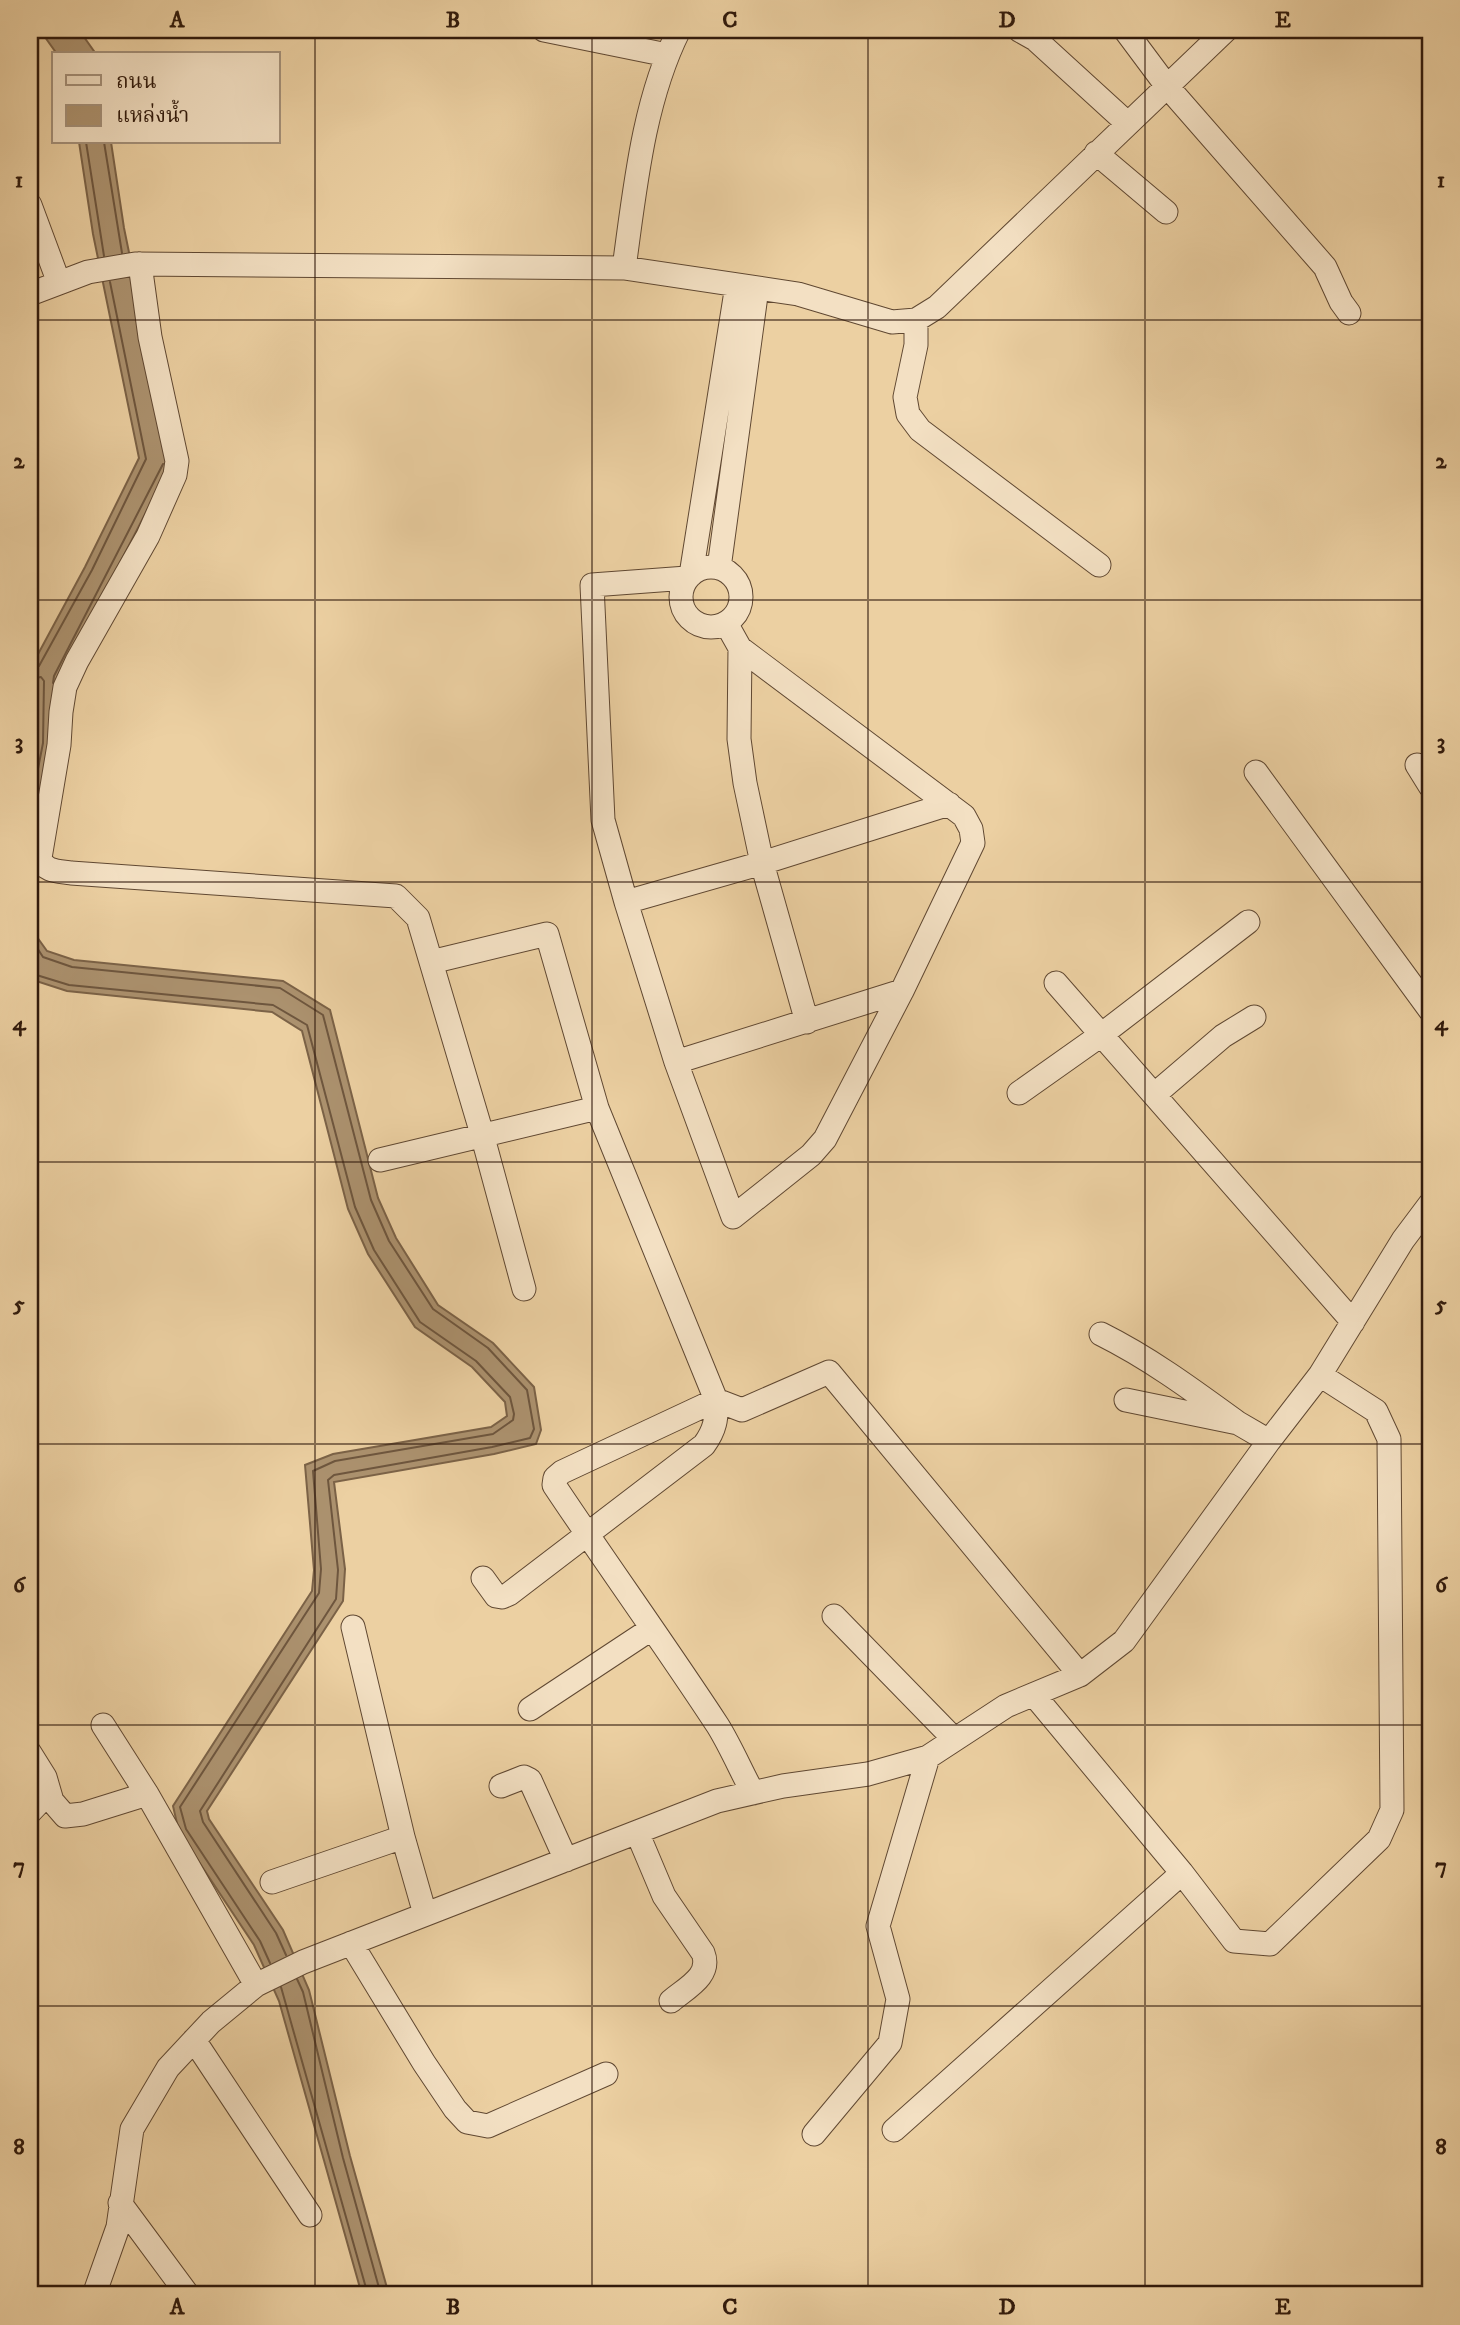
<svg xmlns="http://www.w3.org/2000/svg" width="1460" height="2325" font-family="'IM FELL DW Pica','Noto Serif Thai',serif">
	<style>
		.water { fill: #ac926f; stroke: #7b6247; stroke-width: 2 }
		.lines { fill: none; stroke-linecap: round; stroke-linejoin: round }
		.shore { stroke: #6e563e; stroke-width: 2 }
		.minor-casing { stroke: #604832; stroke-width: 25 }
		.minor { stroke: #f3e0c3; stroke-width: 23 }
		.grid { fill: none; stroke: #311a0c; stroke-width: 2; stroke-opacity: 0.55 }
		.neatline { fill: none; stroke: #311a0c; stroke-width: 2.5 }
		.grid-label { font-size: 23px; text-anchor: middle; font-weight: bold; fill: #311a0c }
	</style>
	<rect width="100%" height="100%" fill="#ecd0a2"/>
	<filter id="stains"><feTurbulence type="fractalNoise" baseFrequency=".00286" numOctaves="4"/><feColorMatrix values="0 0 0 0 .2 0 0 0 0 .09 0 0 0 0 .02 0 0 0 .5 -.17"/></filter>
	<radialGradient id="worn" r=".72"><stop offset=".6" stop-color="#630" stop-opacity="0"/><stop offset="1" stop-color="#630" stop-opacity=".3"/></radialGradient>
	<path class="water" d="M40 30H79L96 54H57Z
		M79 142H111L124 228 172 462 60 679 47 798 31 912 37 937 47 951 74 960 283 981 330 1010 378 1198 396 1238 438 1305 493 1343 534 1387 541 1430 536 1444 494 1454 334 1482 345 1569 343 1601 207 1811 209 1819 283 1930 309 1990 350 2156 389 2295H362L279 2001 254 1945 179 1832 173 1806 312 1591 314 1570 305 1465 333 1454 491 1427 507 1416 505 1402 472 1367 415 1327 368 1254 348 1209 302 1031 272 1012 67 991 30 979V669L85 567 139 458 93 234Z"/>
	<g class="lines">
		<path class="shore" d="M86 142 104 256
			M104 142 122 253
			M30 670 39 666 92 570 146 459 110 282
			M30 679 41 677 44 681 43 743 30 810
			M53 683 54 676 163 464
			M30 937 43 957 72 967 280 988 323 1015 371 1200 389 1241 433 1309 488 1348 527 1390 534 1429 530 1438 492 1447 334 1475 328 1480 338 1570 336 1599 200 1811 203 1822 276 1933 286 1955
			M30 973 69 985 273 1005 307 1025 355 1207 374 1250 420 1322 476 1361 510 1397 514 1414 513 1420 493 1434 335 1461 313 1471 321 1569 319 1593 180 1807 186 1829 260 1941 270 1963
			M297 1979 303 1992 343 2158 381 2295
			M281 1987 368 2295"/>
		<g class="minor-casing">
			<path id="minor" d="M544 30 667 55
				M1019 30 1035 39 1127 123
				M1125 30 1166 85 1325 267 1341 302 1349 313
				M1096 153 1166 212
				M30 205 59 283
				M140 264 150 337 177 461 175 475 148 536 77 661 65 687 61 712 59 745 40 858C44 872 59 871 71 873L396 896 418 918 482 1134 524 1289
				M624 268C635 189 643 102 679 30
				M30 294 88 272 135 264 624 268 798 294 892 322 916 320 937 307 1226 30
				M916 320V345L905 397 908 414 920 430 1099 565
				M681 597a30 30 0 1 1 60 0a30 30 0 1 1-60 0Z
				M719 568 757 288
				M691 575 737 285
				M687 578 592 585 603 820 626 902 676 1062 733 1217 811 1155 825 1139 902 991 973 843 971 829 964 816 740 648
				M726 623 740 648 739 739 745 783 762 863 807 1022
				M1417 765 1430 786
				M1256 772 1430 1010
				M626 902 762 863 949 804
				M431 962 547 934 597 1108 716 1400 742 1410 829 1372 1080 1675
				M1056 983 1353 1322
				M676 1062 902 991
				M1019 1093 1101 1035 1248 922
				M1154 1095 1223 1036 1254 1017
				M380 1160 597 1108
				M1101 1334C1151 1359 1194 1391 1238 1423
				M1126 1400 1238 1423 1269 1441
				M483 1578 496 1596 502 1597 509 1594 704 1445C715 1430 717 1419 716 1400L562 1472 555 1478 554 1485C608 1566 665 1645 718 1726 731 1747 741 1771 753 1793
				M834 1616 954 1739
				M353 1627 403 1837 425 1914
				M1034 1695 1182 1873 1234 1941 1270 1944 1379 1839 1392 1810 1389 1439 1376 1411 1320 1375
				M530 1709 651 1629
				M103 1725 147 1794 256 1985
				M30 1753 45 1777 52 1801 65 1816 83 1814 147 1794
				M501 1786 524 1777 530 1780 566 1860
				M30 1812 49 1792
				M637 1832 664 1896 703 1953C712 1976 686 1988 671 2001
				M272 1882 403 1837
				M351 1943 424 2063 455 2109 467 2122 488 2126 606 2074
				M194 2040 310 2215
				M894 2130 1182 1873
				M814 2134 890 2043 898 1999 878 1926 928 1757
				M120 2203 188 2295
				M94 2295 118 2227 132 2129 168 2068 211 2022 256 1985 303 1962 717 1801 783 1786 868 1774 928 1757 1006 1706 1080 1675 1124 1641 1269 1441 1320 1375 1403 1240 1430 1204"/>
		</g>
		<use href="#minor" class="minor"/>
	</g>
	<path class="grid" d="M315 30V2295M592 30V2295M868 30V2295M1145 30V2295M30 320H1430M30 600H1430M30 882H1430M30 1162H1430M30 1444H1430M30 1725H1430M30 2006H1430"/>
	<rect width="1460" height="2325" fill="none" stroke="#ecd0a2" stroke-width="77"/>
	<rect x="52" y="52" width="228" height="91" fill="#f3e0c3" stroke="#a5917a" stroke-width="2"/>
	<rect x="66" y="75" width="35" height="10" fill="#f3e0c3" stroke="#a5917a" stroke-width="2"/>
	<text x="116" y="88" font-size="21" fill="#311a0c">ถนน</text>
	<rect x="66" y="105" width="35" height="21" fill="#ac926f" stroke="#a5917a" stroke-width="2"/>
	<text x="116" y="122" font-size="21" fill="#311a0c">แหล่งน้ำ</text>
	<rect x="38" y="38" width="1384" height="2248" class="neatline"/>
	<g class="grid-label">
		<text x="177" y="27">A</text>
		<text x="453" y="27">B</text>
		<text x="730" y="27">C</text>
		<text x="1007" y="27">D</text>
		<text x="1283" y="27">E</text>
		<text x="19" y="187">1</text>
		<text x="1441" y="187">1</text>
		<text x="19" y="468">2</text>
		<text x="1441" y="468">2</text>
		<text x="19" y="749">3</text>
		<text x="1441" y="749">3</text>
		<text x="19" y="1030">4</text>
		<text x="1441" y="1030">4</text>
		<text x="19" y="1311">5</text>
		<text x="1441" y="1311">5</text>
		<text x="19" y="1592">6</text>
		<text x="1441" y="1592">6</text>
		<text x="19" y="1873">7</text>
		<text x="1441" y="1873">7</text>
		<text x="19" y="2154">8</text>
		<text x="1441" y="2154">8</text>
		<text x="177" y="2314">A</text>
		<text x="453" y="2314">B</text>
		<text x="730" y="2314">C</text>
		<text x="1007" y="2314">D</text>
		<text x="1283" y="2314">E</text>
	</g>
	<rect width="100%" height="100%" filter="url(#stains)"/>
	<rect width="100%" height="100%" fill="url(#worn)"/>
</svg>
